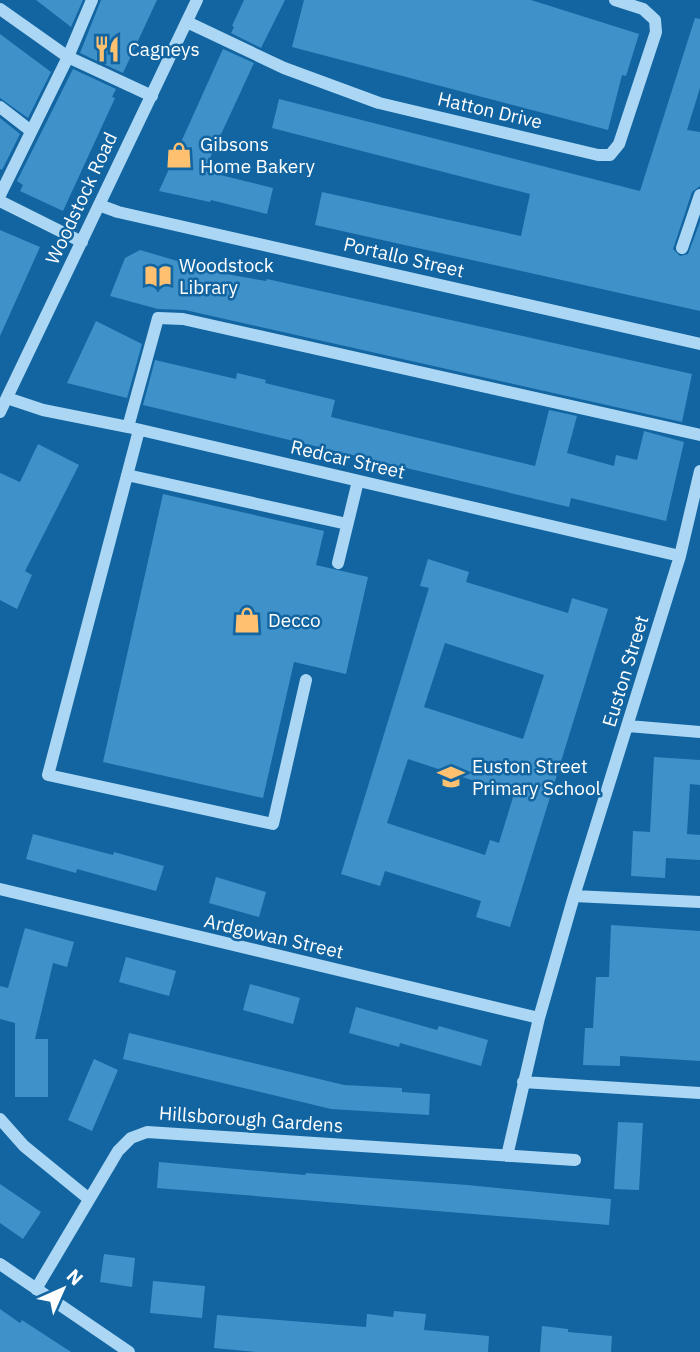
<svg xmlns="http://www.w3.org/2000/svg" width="700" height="1352" font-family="'IBM Plex Sans',sans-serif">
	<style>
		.building { fill: #3f91c9; fill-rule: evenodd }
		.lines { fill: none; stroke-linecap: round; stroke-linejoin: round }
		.minor { stroke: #abd7f5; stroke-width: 12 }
		.labels { text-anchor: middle; stroke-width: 5; stroke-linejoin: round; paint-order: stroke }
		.poi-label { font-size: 19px; fill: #fff; stroke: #1265a1; text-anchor: start }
		.street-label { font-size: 19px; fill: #fff; stroke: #1265a1 }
	</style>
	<rect width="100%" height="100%" fill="#1265a1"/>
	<path class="building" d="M36 0H83L71 27Z
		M101 0H157L123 73 80 53Z
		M244 0H285L261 48 231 33 234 27 232 26Z
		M304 0H531L639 34 626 76 622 75 608 130 292 47Z
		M695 18 700 19V88L687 130 700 132V186L692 192 673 249 680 256 688 254 700 222V311L315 225 322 192 521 236 530 194 272 128 279 99 640 191Z
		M0 34 51 72 28 118 0 98Z
		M223 49 254 63 204 171 273 188 267 214 211 200 210 202 159 191Z
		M73 69 116 89 112 97 115 98 63 211 20 191 23 185 17 181Z
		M0 118 20 134 2 170 0 169Z
		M0 230 40 247 0 336Z
		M140 250 215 272 266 281 267 279 692 374 682 422 185 310 158 309 110 296 125 258Z
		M96 321 142 344 127 398 67 383Z
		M155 360 236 379 237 373 266 380 265 383 335 400 331 417 535 466 549 410 577 416 567 453 614 466 616 455 637 460 644 431 684 442 666 521 571 498 569 507 143 405Z
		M38 444 79 465 25 571 32 575 17 609 0 600V473L20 482Z
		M163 494 324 531 316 565 368 577 346 674 294 662 263 798 103 762Z
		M428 559 469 572 466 582 568 613 572 598 608 609 510 927 476 917 481 901 385 871 380 886 341 874 429 588 420 586ZM445 643 544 675 523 739 424 707ZM408 759 514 794 499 843 490 840 485 855 387 823Z
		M654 757 700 760V785L690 784 687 834 700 835V860L666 858 665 878 631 876 633 831 650 832Z
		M33 834 113 855 114 852 164 866 156 891 77 869 76 873 26 859Z
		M216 877 266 892 259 917 209 903Z
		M611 925 700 931V1061L620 1056V1066L583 1065 585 1028H593L596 977H609Z
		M25 928 74 942 67 967 53 963 35 1039H48V1097H15V1023L0 1019V986L8 988Z
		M126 957 176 971 169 996 119 982Z
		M250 984 300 998 293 1024 243 1010Z
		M356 1007 437 1030 439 1026 488 1040 481 1066 400 1043 399 1047 349 1033Z
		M129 1033 344 1085 402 1088V1092L430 1094 429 1115 331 1109 123 1059Z
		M94 1059 118 1070 92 1131 68 1120Z
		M618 1122 643 1123 639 1190 614 1189Z
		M159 1162 305 1175 306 1173 467 1185 611 1199 609 1225 157 1188Z
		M0 1184 41 1212 23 1239 0 1223Z
		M104 1254 135 1258 132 1287 100 1282Z
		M153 1281 205 1286 202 1318 150 1313Z
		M0 1309 20 1323 22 1320 71 1352H0Z
		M394 1311 426 1314 424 1330 489 1336 488 1352H257L214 1348 217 1315 366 1327 367 1314 393 1317Z
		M542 1326 568 1329V1332L612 1336 611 1352H540Z"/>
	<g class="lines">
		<path class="minor" d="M0 9 68 57 152 96
			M187 22 284 68 379 103 598 155H610L619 144 656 32 655 20 643 9 615 0
			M0 107 31 131
			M0 195 68 57 92 0
			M0 201 82 242
			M99 205 118 212 700 344
			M682 248 700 195
			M7 398 43 410 128 427 680 556
			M0 412 197 0
			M128 427 158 318 183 319 700 435
			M139 430 48 775 273 824 306 680
			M127 475 347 524
			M338 563 358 481
			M628 726 700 732
			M0 889 539 1018
			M574 896 700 902
			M523 1082 700 1093
			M0 1119 24 1146 89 1199
			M507 1156 539 1018 574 896 680 556 700 471
			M0 1264 129 1352
			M36 1289 118 1151 131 1138 147 1132 575 1160"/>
	</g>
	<defs>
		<g id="restaurant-bare" transform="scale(2.1)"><path d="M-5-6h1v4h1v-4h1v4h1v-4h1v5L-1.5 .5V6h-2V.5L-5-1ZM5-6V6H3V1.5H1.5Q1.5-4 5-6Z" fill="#ffc06f" stroke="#1265a1" stroke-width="2.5" paint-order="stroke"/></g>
		<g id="shop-bare" transform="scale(2.1)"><path d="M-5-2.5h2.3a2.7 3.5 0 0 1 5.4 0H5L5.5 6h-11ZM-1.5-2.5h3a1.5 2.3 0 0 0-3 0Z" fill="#ffc06f" stroke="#1265a1" stroke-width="2.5" paint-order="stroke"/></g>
		<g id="library-bare" transform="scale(2.1)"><path d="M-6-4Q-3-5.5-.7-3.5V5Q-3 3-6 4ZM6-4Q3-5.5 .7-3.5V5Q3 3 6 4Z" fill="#ffc06f" stroke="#1265a1" stroke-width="2.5" paint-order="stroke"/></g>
		<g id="school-bare" transform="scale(2.1)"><path d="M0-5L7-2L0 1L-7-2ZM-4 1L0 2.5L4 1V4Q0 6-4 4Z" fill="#ffc06f" stroke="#1265a1" stroke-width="2.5" paint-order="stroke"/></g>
	</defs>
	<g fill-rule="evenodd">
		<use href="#restaurant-bare" x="107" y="49"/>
		<use href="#shop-bare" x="179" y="155"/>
		<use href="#library-bare" x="158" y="276"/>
		<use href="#shop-bare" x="247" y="620"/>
		<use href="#school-bare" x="451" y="777"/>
	</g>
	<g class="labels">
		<g class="poi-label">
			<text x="128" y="56">Cagneys</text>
			<text x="200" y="151">Gibsons<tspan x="200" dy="22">Home Bakery</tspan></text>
			<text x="179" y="272">Woodstock<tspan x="179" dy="22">Library</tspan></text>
			<text x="268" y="627">Decco</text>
			<text x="472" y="773">Euston Street<tspan x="472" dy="22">Primary School</tspan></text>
		</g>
		<g class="street-label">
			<text transform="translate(490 110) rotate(13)" y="7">Hatton Drive</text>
			<text transform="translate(81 198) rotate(-65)" y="7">Woodstock Road</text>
			<text transform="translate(404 257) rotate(13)" y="7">Portallo Street</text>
			<text transform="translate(348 459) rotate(13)" y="7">Redcar Street</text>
			<text transform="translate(625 671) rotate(-73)" y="7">Euston Street</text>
			<text transform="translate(274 936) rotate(13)" y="7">Ardgowan Street</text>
			<text transform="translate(251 1119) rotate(4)" y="7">Hillsborough Gardens</text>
		</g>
	</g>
	<g transform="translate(63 1289) rotate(45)" stroke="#1265a1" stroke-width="5" paint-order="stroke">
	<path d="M0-5L12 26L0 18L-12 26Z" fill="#ffffff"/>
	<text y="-10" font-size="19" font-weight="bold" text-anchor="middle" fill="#ffffff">N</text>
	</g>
</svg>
